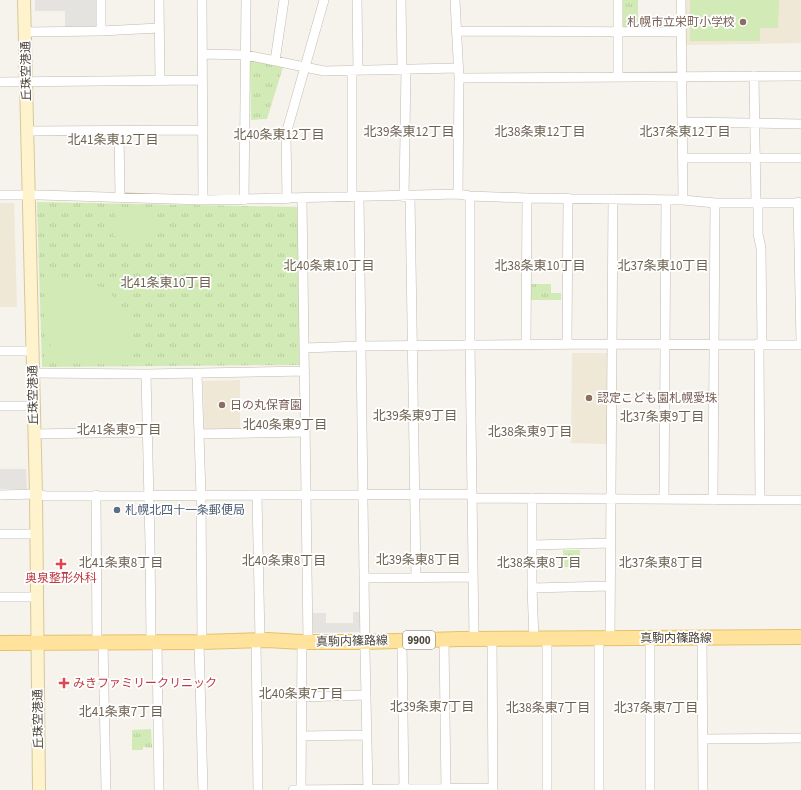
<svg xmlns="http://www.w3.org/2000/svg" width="801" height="790" font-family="'Source Sans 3','Noto Sans JP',sans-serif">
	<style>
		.education { fill: #efe8d6 }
		.grass { fill: url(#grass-tufts) }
		.pitch { fill: #d2eab5 }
		.parking { fill: #e5e3e0 }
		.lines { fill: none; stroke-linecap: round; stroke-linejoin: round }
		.minor-casing { stroke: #c2bbae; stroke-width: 10 }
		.secondary-casing { stroke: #d6c79b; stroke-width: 14 }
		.primary-casing { stroke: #e6c16a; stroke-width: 16 }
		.minor { stroke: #fff; stroke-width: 9 }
		.secondary { stroke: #fff3cd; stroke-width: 12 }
		.primary { stroke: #ffe39c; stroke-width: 14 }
		.education-dot { fill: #8d6e63; stroke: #fff; stroke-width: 1.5 }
		.service-dot { fill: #5c6f8a; stroke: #fff; stroke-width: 1.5 }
		.health-dot { fill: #e0444e; stroke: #fff; stroke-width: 1.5 }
		.labels { text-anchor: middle; stroke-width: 3.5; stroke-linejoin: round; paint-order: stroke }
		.shield { fill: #fff; stroke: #817c74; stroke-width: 1 }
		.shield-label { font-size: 11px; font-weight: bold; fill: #4b4439 }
		.education-label { font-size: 12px; fill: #785e54; stroke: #fff; text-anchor: start }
		.street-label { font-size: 12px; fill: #4b4439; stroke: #fff }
		.service-label { font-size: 12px; fill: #4e5e75; stroke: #fff; text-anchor: start }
		.health-label { font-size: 12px; fill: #be3a42; stroke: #fff }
		.neighbourhood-label { font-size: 13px; fill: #6e6250; stroke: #fff }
	</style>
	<defs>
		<pattern id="grass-tufts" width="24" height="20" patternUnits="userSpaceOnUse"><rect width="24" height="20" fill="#d2eab5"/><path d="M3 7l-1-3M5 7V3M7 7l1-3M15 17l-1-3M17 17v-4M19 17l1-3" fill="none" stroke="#b6ca9c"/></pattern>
	</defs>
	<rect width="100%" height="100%" fill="#f6f3ec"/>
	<path class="education" d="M686 0H801V43L686 45Z
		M0 203H14L17 307H0Z
		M572 353H607V444L571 443Z
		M240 380V430H204L203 381Z"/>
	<path class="grass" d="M622 0H638V29L622 28Z
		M253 61 283 67 267 119 251 120 250 63Z
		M37 202 299 207 301 365 42 367Z
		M531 284H551V293H561V300H531Z
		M563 550H580V567H563Z
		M151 729 152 748 143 747V750H132V730Z"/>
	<path class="pitch" d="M690 0H779L778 28H760V41H690Z
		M116 211 155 215 152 240 113 236Z
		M48 276C86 276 120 287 131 328 133 338 131 355 131 365L51 363Z"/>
	<path class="parking" d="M35 0H96L97 27 65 28V11H35Z
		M0 469H26L27 489H0Z
		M353 612H360V628L359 632 313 633V613H326V623H353Z"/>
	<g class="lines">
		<g class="minor-casing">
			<path id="minor" d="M101 0V31L159 28
				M159 0 160 80
				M202 0 203 200
				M357 0 358 70
				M401 0 402 69
				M455 0 459 78 458 194
				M618 0V77
				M681 0 683 200
				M456 31 681 32
				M25 32 101 31
				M202 54 246 55 324 71 458 68
				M275 61 284 0
				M352 70V197
				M754 76 756 203
				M459 78 801 76
				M0 82 202 80
				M683 122 801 124
				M27 131 203 130
				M119 131 120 197
				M683 158H801
				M0 195H40L203 200 458 194 470 196 527 198 683 200 715 203H801
				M410 196 416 577
				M470 196V345L474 639
				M359 197 365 651 368 790
				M404 197 406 69
				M287 199 286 134 324 0
				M302 199 308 642
				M244 200 246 0
				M798 202 801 341
				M758 203V234L761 248 762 344
				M526 344 527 198
				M567 344 568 198
				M757 344 759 349 760 500
				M304 348 361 346 612 344 801 345
				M0 351H32
				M33 373 146 374 305 371
				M197 373 201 495 202 642
				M146 374 150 544 151 642
				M0 406H33
				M34 434 147 432
				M199 434 305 432
				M0 495 36 494 45 496 472 494
				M96 495 97 642
				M257 495 260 640
				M472 498 801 500
				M532 498V588L534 639
				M664 499 666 200
				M713 500 715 203
				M0 534H36
				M532 545 611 543
				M364 578 473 577
				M532 588 610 586
				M0 597H36
				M599 638V790
				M610 638 613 199
				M702 638 703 790
				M492 639 493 790
				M547 639V790
				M256 640 258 790
				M444 640 446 790
				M402 641 404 790
				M103 642 106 790
				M157 642 159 790
				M199 642 203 790
				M301 697 366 695
				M301 736 367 735
				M703 739 801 738
				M293 790 493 788
				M301 790 302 642
				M650 790V638"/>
		</g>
		<g class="secondary-casing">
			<path id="secondary" d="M24 0 36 494 39 790"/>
		</g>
		<g class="primary-casing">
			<path id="primary" d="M0 643 202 642 267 640 302 642H365L460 639 801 637"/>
		</g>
		<use href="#minor" class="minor"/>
		<use href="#secondary" class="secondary"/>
		<use href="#primary" class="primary"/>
	</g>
	<g class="education-dot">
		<circle cx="743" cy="22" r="4"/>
		<circle cx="589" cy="398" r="4"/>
		<circle cx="222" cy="405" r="4"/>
	</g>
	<circle class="service-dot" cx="117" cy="510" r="4"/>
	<g class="health-dot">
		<path d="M59 558h4v4h4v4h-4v4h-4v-4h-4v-4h4z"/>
		<path d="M62 677h4v4h4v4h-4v4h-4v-4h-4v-4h4z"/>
	</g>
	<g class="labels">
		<rect class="shield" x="403" y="631" width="32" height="18" rx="3"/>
		<g class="shield-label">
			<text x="419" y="644">9900</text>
		</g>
		<g class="education-label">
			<text x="735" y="26" text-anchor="end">札幌市立栄町小学校</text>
			<text x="597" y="402">認定こども園札幌愛珠</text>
			<text x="230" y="409">日の丸保育園</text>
		</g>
		<g class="street-label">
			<text transform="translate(26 71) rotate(-91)" y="4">丘珠空港通</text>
			<text transform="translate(33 395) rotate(-91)" y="4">丘珠空港通</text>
			<text x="676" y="642">真駒内篠路線</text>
			<text transform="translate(352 641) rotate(-1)" y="4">真駒内篠路線</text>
			<text transform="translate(38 719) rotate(-91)" y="4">丘珠空港通</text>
		</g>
		<g class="service-label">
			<text x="125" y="514">札幌北四十一条郵便局</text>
		</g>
		<g class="health-label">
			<text x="61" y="582">奥泉整形外科</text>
			<text x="73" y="687" text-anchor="start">みきファミリークリニック</text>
		</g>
		<g class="neighbourhood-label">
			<text x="409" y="136">北39条東12丁目</text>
			<text x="540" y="136">北38条東12丁目</text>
			<text x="685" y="136">北37条東12丁目</text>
			<text x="279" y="139">北40条東12丁目</text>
			<text x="113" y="144">北41条東12丁目</text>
			<text x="329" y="270">北40条東10丁目</text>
			<text x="540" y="270">北38条東10丁目</text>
			<text x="663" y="270">北37条東10丁目</text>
			<text x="166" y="287">北41条東10丁目</text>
			<text x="415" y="420">北39条東9丁目</text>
			<text x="662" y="421">北37条東9丁目</text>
			<text x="285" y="429">北40条東9丁目</text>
			<text x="119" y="434">北41条東9丁目</text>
			<text x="530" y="436">北38条東9丁目</text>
			<text x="418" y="564">北39条東8丁目</text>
			<text x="284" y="565">北40条東8丁目</text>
			<text x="121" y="567">北41条東8丁目</text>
			<text x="539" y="567">北38条東8丁目</text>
			<text x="661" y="567">北37条東8丁目</text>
			<text x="301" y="698">北40条東7丁目</text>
			<text x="432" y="711">北39条東7丁目</text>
			<text x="548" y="712">北38条東7丁目</text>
			<text x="656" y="712">北37条東7丁目</text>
			<text x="121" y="716">北41条東7丁目</text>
		</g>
	</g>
</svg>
